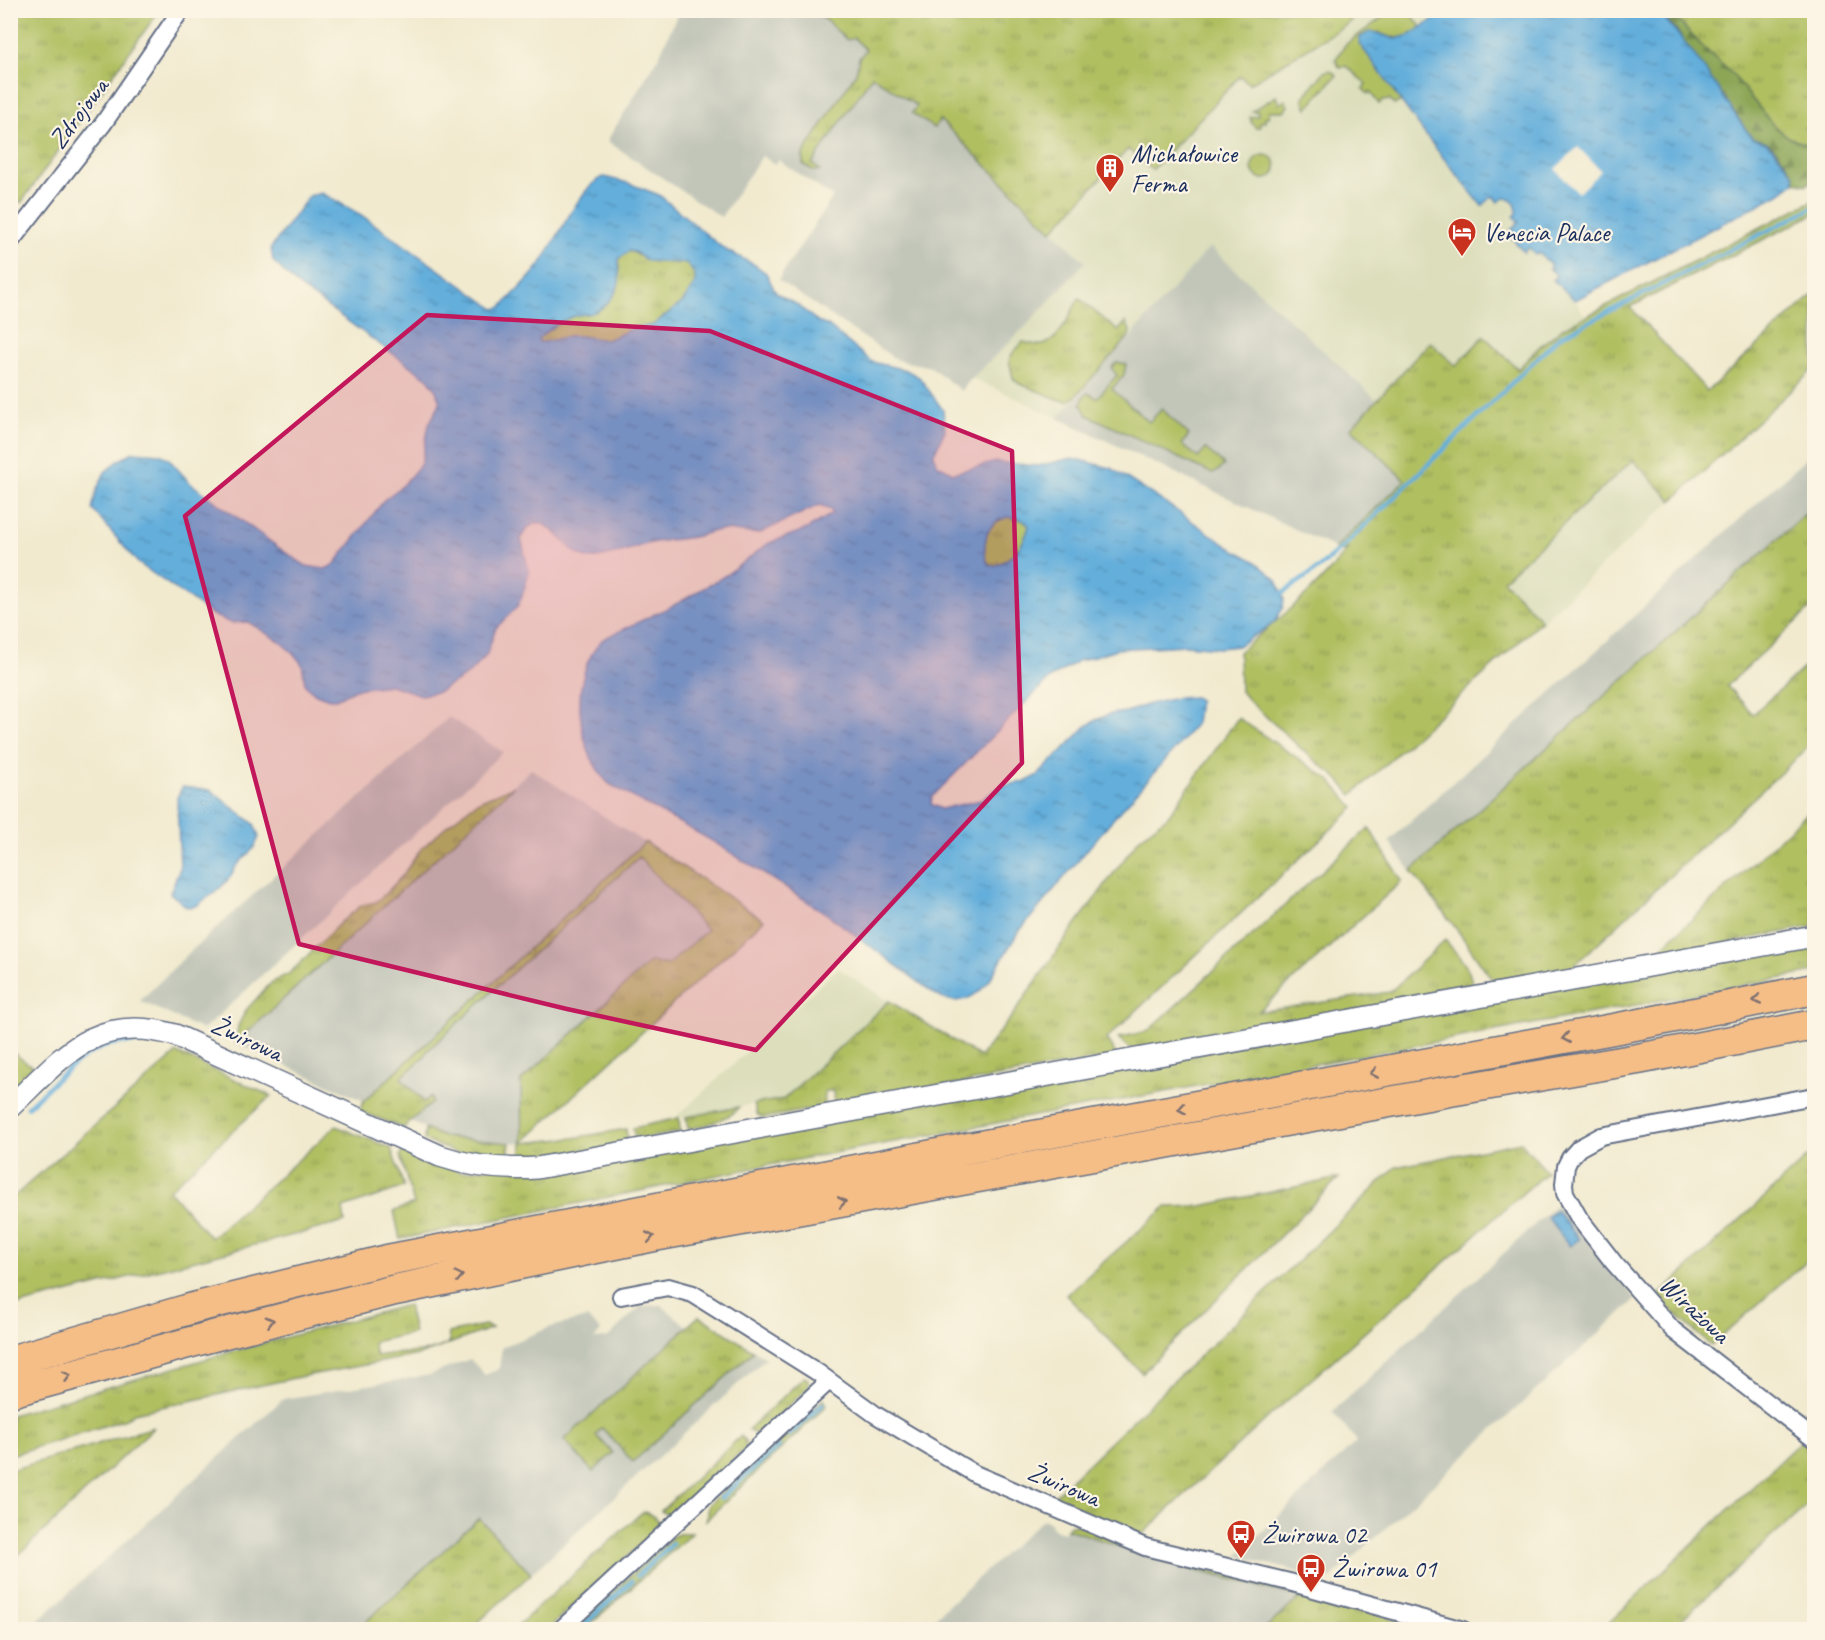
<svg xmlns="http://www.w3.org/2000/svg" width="1825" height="1640" font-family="Caveat,sans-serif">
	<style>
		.built { fill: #dcdebc }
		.industrial { fill: #c2c6b9 }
		.grass { fill: url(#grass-tufts); stroke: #667760; stroke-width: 1.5 }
		.forest { fill: url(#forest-firs); stroke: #546a5a; stroke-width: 1.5 }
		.garden { fill: #b0bf61; stroke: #667760; stroke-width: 1.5 }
		.water { fill: url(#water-ripples); stroke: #3f6e9c; stroke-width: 1.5; fill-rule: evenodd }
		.pier { fill: #f1eacf }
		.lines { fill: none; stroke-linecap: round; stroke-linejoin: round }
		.stream { stroke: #63aedb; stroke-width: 4.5 }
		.minor-casing { stroke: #667086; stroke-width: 20 }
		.tertiary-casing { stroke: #667086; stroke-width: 24 }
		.motorway-casing { stroke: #667086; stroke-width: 33 }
		.minor { stroke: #fff; stroke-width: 16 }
		.tertiary { stroke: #fff; stroke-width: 21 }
		.motorway { stroke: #f6be87; stroke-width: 30 }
		.oneway { stroke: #7e6f70 }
		.marked { fill: #c2185b; fill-opacity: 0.2; stroke: #c2185b; stroke-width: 4.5; stroke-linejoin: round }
		.labels { text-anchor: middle; stroke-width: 4.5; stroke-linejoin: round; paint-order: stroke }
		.street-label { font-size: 26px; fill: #1b2f5e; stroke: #fcf5e5 }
		.poi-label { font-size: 26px; fill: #1b2f5e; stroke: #fcf5e5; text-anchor: start }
	</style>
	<defs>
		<pattern id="grass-tufts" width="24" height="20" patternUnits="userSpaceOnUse" patternTransform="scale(1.5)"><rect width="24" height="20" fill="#b0bf61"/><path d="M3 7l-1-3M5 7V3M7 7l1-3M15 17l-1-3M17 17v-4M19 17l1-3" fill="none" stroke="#8e9c53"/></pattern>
		<pattern id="forest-firs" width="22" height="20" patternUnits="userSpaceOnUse" patternTransform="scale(1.5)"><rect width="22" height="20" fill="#8ca657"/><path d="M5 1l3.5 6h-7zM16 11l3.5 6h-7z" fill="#72884b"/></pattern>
		<pattern id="water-ripples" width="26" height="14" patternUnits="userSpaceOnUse" patternTransform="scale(1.5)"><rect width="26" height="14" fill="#63aedb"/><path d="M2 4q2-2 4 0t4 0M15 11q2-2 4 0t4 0" fill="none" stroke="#518eb5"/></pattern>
	</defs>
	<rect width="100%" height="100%" fill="#fcf5e5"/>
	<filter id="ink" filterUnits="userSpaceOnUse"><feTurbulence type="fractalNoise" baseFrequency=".0167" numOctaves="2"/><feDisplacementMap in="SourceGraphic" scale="12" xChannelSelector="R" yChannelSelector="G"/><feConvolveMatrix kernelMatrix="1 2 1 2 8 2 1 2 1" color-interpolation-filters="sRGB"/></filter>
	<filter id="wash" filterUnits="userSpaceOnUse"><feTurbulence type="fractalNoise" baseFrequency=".008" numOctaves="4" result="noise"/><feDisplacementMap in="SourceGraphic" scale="24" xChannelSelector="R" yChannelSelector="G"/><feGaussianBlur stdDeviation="1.35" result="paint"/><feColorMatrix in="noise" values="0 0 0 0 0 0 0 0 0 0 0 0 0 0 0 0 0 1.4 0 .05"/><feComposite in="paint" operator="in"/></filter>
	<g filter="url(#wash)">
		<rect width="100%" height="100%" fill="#f1eacf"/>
		<path class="built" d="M1361 11H1434L1436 18 1410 35 1419 126 1482 206 1493 196 1510 198 1514 203 1517 213 1514 217 1519 222 1515 235 1512 239 1524 252 1528 247 1538 252 1551 265 1557 276 1553 280 1575 300 1585 316 1563 328 1540 346 1518 369 1456 366 1430 342 1376 399 1210 248 1058 418 972 378 1027 325 1080 257 1052 231 1128 149 1152 170 1240 76Z
			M1633 460 1672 501 1542 621 1503 580Z
			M838 968 889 1001 784 1099 674 1119Z"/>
		<path class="industrial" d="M679 11H826L1085 262 1027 325 972 378 961 391 931 367 897 360 778 280 833 197 778 160 775 164 762 156 721 217 607 141 659 56Z
			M1210 247 1376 399 1351 428 1405 480 1335 548 1058 418Z
			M1814 451V506L1411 871 1389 841Z
			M449 717 503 752 203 1030 140 1001 191 951Z
			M531 769 764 920 521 1143 444 1137 236 1043Z
			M1557 1204 1636 1299 1329 1580 1237 1556 1357 1441 1332 1412Z
			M661 1305 687 1326 564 1440 595 1434 602 1428 633 1461 754 1351 766 1358 531 1574 479 1518 358 1629 28 1630 283 1399 430 1375 470 1359 485 1375 499 1369 502 1347 551 1327 587 1318 601 1331 594 1339 607 1338 641 1306Z
			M1043 1519 1052 1523 1051 1527 1057 1530 1063 1532 1068 1529 1174 1565 1301 1597 1264 1629 921 1630Z"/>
		<path class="grass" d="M11 10 159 11 21 203 11 196Z
			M816 11H1361L1346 25 1249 84 1240 76 1152 170 1128 149 1052 231 940 120 934 128 912 113 917 106 872 76 812 164 820 170 814 171 803 164V154L856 73 859 58 866 50 854 38 847 40Z
			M1669 11H1810L1811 26 1814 30V151L1812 147 1790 138 1773 125 1733 75 1702 46Z
			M1276 96 1279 104 1285 100 1288 106 1284 111H1269V117H1265V122H1260V127L1256 128 1251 122 1250 117 1258 116V112L1252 111Z
			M1814 200V214L1630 307 1707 391 1814 294V369L1672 501 1633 460 1503 580 1542 621 1352 795 1337 778 1306 753 1248 700 1240 690 1239 652C1277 620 1320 588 1349 547L1342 552 1335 548 1405 480 1351 428 1430 342 1456 366 1484 336 1518 369 1540 346 1563 328Z
			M629 251 654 262 687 263 695 275V283L683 302 653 325 632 329 607 340 579 336H569L546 342H539L537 339C548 330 563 318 577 315 582 314 587 314 591 313 615 306 618 281 619 259Z
			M1079 298 1118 331 1126 322 1130 331 1128 338 1075 397 1068 401 1060 400 1018 383 1013 378 1009 360 1012 354 1023 342C1029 343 1037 346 1043 345 1061 340 1071 312 1079 298Z
			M1814 506V605L1727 686 1753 714 1814 659V742L1568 971 1498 988 1458 931 1411 871Z
			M1007 517C1015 518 1024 518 1029 526 1024 546 1013 559 994 566 979 562 984 532 994 524 997 521 1003 519 1007 517Z
			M1238 718 1330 780 1354 808 1106 1039 1112 1046 1116 1056 834 1106 833 1091H825L824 1107 762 1118 757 1114 754 1104 784 1099 889 1001 980 1057 1012 1016 1068 935 1139 839 1168 816Z
			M514 786 236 1043 238 1026 246 1010 272 982 290 973 341 922 362 905 376 902 387 892 402 876 421 849 444 828 477 802Z
			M1814 807V926L1650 958Z
			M1369 828 1402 881 1258 1012 1390 992 1445 940C1456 953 1472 968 1472 986L1468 990 1135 1052 1118 1038 1148 1031Z
			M645 842 764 920 522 1143 573 1138 626 1129 628 1145 522 1160 521 1081 650 962 668 965 707 930 639 857 427 1051 425 1056 401 1078 424 1102 431 1096 432 1103 409 1122 404 1128 359 1111 364 1101Z
			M1814 945V972L769 1165 400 1239 394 1211 414 1204 400 1156 403 1150 462 1172Z
			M11 1051 33 1067 11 1089Z
			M177 1053 271 1096 169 1190 211 1238 336 1126 391 1148 404 1187 343 1208 345 1222 11 1307V1199Z
			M739 1107C733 1118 701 1127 688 1129L686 1117Z
			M679 1118 680 1132 635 1140 633 1128Z
			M425 1129 444 1137 510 1143 508 1160 456 1153 424 1140Z
			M1521 1142 1547 1172 1272 1414 1138 1538 1051 1499 1396 1167Z
			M1814 1151V1260L1811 1257 1711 1346 1657 1297Z
			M1339 1178 1142 1373 1066 1295 1166 1207 1201 1206Z
			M408 1305 414 1333 373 1342 376 1356C399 1351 430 1356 450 1342L448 1333 485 1325 492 1328 419 1355 299 1377 134 1413 126 1419 11 1455V1415L223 1354Z
			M699 1316 754 1351 633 1462 602 1428 596 1435 613 1453 593 1472 564 1440Z
			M804 1377 808 1379 809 1387 757 1435 748 1430Z
			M824 1399 827 1405 706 1520 708 1505Z
			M154 1427 11 1562V1470Z
			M741 1436 745 1441 746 1448 674 1514 669 1516 661 1511Z
			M1803 1439 1814 1448V1499L1671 1629 1601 1630Z
			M645 1512 655 1517 662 1525 548 1629 513 1630 640 1514Z
			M479 1518 531 1574 471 1629H358Z
			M1074 1524 1193 1567 1304 1594 1431 1629H1264L1301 1597 1174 1565 1068 1529 1066 1530 1069 1526Z
			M682 1533H692L585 1629 572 1630 673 1536Z"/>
		<path class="forest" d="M1657 11H1669L1702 46 1733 75 1773 125 1790 138 1813 147 1814 151V179L1807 185 1795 182C1793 169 1778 150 1767 142 1763 140 1757 139 1752 138L1674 27Z"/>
		<path class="garden" d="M1391 11H1409L1422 28C1405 38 1396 42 1378 32L1360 43 1401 101 1394 105 1390 100 1382 101 1379 104 1370 92 1368 94 1363 89 1366 84 1346 66 1340 68 1335 60 1345 45Z
			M1330 70 1337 75 1307 108 1303 98 1324 72Z
			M1252 167a12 12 0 1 1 24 0a12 12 0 1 1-24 0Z
			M1117 362 1126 364 1124 375 1112 389 1149 422 1162 409 1189 435 1182 444 1198 458 1206 449 1224 465 1218 471 1211 473 1087 415 1081 404 1084 396 1088 393 1097 398 1117 375 1111 368Z"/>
		<path class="water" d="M1434 11H1657C1691 45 1716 87 1744 127L1752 138 1766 142 1778 154 1794 175 1795 182 1779 194 1575 300 1553 280 1557 276 1549 268 1551 265 1539 253 1536 255 1528 247 1524 252 1512 238 1515 235 1511 230 1519 222 1514 217 1517 213C1517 204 1513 199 1504 198L1498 202 1493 196 1482 206 1430 141 1359 43 1360 37 1371 31 1395 39 1410 35 1436 18Z
			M604 177 628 183 659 195 724 249 755 265 766 273 776 293 798 305 818 322 828 326 872 362 906 370 919 377 943 410 945 430 934 454 937 464 953 473 996 462 1038 466 1068 459 1080 460 1111 468 1170 506 1229 547 1255 561 1277 580 1284 598 1283 608 1274 623 1238 646 1219 648 1186 645 1118 649 1078 661 1049 679 932 797 931 804 941 809 981 800 1002 786 1027 781 1037 776 1075 738 1085 727 1096 720 1110 714 1126 712 1150 704 1176 698 1195 697 1199 700 1196 723 1184 739 1107 826 1017 934 989 981 979 992 967 999 955 1001 944 999 935 994 827 914 714 842 609 784C575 750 568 674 603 639L678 603 726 575 769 543 807 529 832 514 831 509 819 505 760 533C745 535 730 528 715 531 710 532 706 534 701 535 684 540 665 539 647 544 631 548 606 559 589 558 564 557 544 496 521 538L529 572 522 597 517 607 496 628 486 656 466 676 438 692 421 695 391 685 355 689 336 699H329L316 694 305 685 302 664 293 653 279 641 248 622 230 623 213 615 138 563 92 509 97 489 105 472 118 461 133 452 160 454 168 458 190 483 286 553 306 566 325 569 334 565 385 499 402 486 421 464 429 424 440 403 435 388 428 379 296 284 273 261 271 248 309 196 322 193 361 215 495 309 502 307C514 293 529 280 539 266 554 246 582 182 604 177ZM629 251 635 252 647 261 687 263 695 275V283L683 302 653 325 632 329 607 340 579 336H569L546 342H539L538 339C548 330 564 318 578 315 582 314 587 314 592 313 604 309 616 296 619 283 620 275 618 267 619 259ZM1007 517C1015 518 1024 518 1029 526 1024 546 1013 559 994 566L989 565C982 555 984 532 994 524 997 520 1003 519 1007 517Z
			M182 787 210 790 254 824 259 837 254 848 236 866 231 876 221 887 196 906 187 907 170 893 180 868 177 798Z
			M1556 1210 1579 1239 1570 1246 1547 1217Z"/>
		<path class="pier" d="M1578 147 1601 171 1578 193 1555 169Z"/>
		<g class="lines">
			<path class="stream" d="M1283 593 1320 567 1347 543 1559 337 1814 207
				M27 1107C53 1084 78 1053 112 1044 124 1041 137 1042 149 1042
				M789 1435 823 1404
				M721 1498 779 1446
				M637 1576 672 1544
				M578 1630 632 1581"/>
		</g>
	</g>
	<g filter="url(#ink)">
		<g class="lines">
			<g class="minor-casing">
				<path id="minor" d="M10 242 103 124 181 10
					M1814 1096 1601 1136 1579 1148 1570 1158 1566 1166 1564 1184 1565 1193 1579 1218 1614 1263 1673 1330 1814 1439
					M621 1296 668 1287 693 1294 817 1372 876 1415 975 1474 1145 1547 1289 1582 1463 1630
					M560 1630 829 1381"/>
			</g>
			<g class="tertiary-casing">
				<path id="tertiary" d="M10 1107C63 1057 94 1012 175 1035L440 1156C472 1167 503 1170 537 1168L1814 936"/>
			</g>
			<g class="motorway-casing">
				<path id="motorway" d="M10 1361 193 1308 387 1260 969 1148 1635 1025 1814 989
					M10 1392 213 1336 395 1290 654 1236 1450 1091 1638 1059 1814 1025"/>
			</g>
			<use href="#minor" class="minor"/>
			<use href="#tertiary" class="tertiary"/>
			<use href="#motorway" class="motorway"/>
		</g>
		<defs><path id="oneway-chevron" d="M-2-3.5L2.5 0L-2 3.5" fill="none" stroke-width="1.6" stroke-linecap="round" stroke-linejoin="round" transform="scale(1.5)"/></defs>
		<g class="oneway">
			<use href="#oneway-chevron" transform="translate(1757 1000) rotate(169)"/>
			<use href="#oneway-chevron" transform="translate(1566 1038) rotate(170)"/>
			<use href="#oneway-chevron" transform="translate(1374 1073) rotate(170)"/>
			<use href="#oneway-chevron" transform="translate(1182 1109) rotate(170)"/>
			<use href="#oneway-chevron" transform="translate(842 1202) rotate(-10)"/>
			<use href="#oneway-chevron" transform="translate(650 1237) rotate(-11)"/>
			<use href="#oneway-chevron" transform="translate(459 1276) rotate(-12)"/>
			<use href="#oneway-chevron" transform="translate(270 1321) rotate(-14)"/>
			<use href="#oneway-chevron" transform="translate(67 1376) rotate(-15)"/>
		</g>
	</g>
	<path class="marked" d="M427 315 710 331 1012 451 1022 763 756 1050 567 1009 299 944 185 516Z"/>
	<defs>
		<g id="building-pin" transform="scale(1.5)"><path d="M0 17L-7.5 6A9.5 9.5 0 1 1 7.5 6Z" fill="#c8321e" stroke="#fcf5e5"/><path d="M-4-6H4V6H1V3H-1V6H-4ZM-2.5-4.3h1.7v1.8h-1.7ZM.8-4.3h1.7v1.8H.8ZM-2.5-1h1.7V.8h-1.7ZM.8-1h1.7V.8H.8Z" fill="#fff"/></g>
		<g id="hotel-pin" transform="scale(1.5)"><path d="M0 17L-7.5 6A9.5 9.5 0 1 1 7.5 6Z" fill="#c8321e" stroke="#fcf5e5"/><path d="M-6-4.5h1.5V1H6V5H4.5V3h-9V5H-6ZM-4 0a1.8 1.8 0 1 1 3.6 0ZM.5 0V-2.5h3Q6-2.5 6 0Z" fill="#fff"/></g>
		<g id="bus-pin" transform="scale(1.5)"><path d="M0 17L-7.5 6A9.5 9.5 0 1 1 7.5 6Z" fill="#c8321e" stroke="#fcf5e5"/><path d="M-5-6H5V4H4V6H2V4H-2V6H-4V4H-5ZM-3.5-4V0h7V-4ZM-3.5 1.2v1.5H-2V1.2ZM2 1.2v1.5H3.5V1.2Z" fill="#fff"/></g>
	</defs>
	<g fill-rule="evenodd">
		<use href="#building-pin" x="1110" y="168"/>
		<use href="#hotel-pin" x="1462" y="232"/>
		<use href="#bus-pin" x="1241" y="1534"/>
		<use href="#bus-pin" x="1311" y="1568"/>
	</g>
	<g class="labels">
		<g class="street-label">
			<text transform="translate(78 113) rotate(-53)" y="9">Zdrojowa</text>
			<text transform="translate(247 1038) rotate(25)" y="9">Żwirowa</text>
			<text transform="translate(1695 1309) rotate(43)" y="9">Wirażowa</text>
			<text transform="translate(1064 1484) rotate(23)" y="9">Żwirowa</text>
		</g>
		<g class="poi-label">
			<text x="1131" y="162">Michałowice<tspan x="1131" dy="30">Ferma</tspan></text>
			<text x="1483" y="241">Venecia Palace</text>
			<text x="1262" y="1543">Żwirowa 02</text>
			<text x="1332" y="1577">Żwirowa 01</text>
		</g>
	</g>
	<rect width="1825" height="1640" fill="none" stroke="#fcf5e5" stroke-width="36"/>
</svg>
